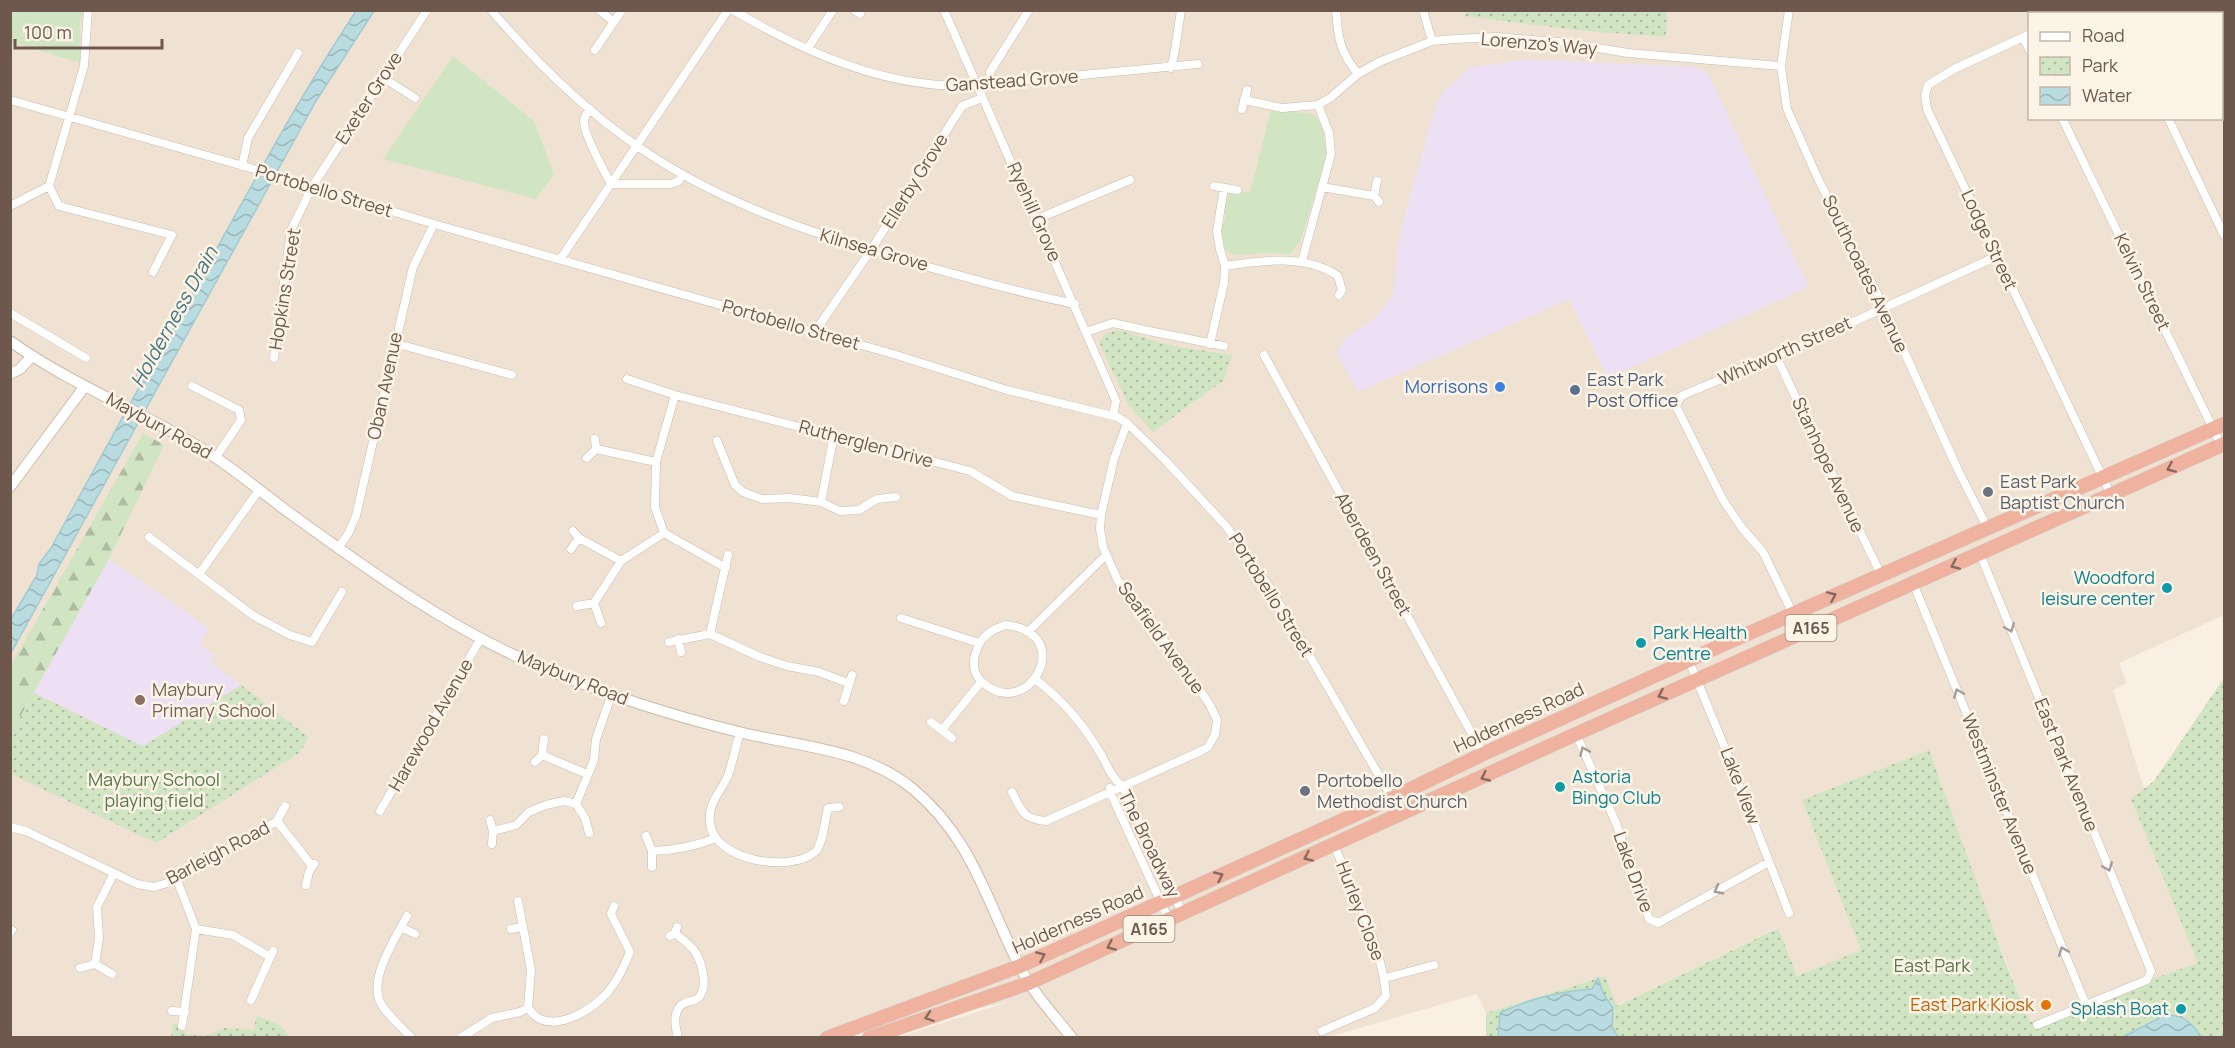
<svg xmlns="http://www.w3.org/2000/svg" width="2235" height="1048" font-family="Manrope,sans-serif">
	<style>
		.residential { fill: #f0e2d2; fill-rule: evenodd }
		.education { fill: #ede0f5 }
		.green { fill: #d1e5c3 }
		.forest { fill: url(#forest-firs) }
		.park { fill: url(#park-dots) }
		.water { fill: url(#water-waves); stroke: #a1cbd1; stroke-width: 1.5 }
		.lines { fill: none; stroke-linecap: round; stroke-linejoin: round }
		.street-casing { stroke: #cbbaad; stroke-width: 9 }
		.secondary-casing { stroke: #cebaab; stroke-width: 12 }
		.highway-casing { stroke: #d6d0cd; stroke-width: 15 }
		.street { stroke: #fff; stroke-width: 8 }
		.secondary { stroke: #fff; stroke-width: 10 }
		.highway { stroke: #eeb29f; stroke-width: 14 }
		.oneway { stroke: #88695d }
		.oneway2 { stroke: #a89a94 }
		.shop-dot { fill: #3f7fe0; stroke: #fdf4e8; stroke-width: 2 }
		.service-dot { fill: #5c6f8a; stroke: #fdf4e8; stroke-width: 2 }
		.worship-dot { fill: #6b7280; stroke: #fdf4e8; stroke-width: 2 }
		.culture-dot { fill: #0f9aa8; stroke: #fdf4e8; stroke-width: 2 }
		.education-dot { fill: #8d6e63; stroke: #fdf4e8; stroke-width: 2 }
		.food-dot { fill: #e8710a; stroke: #fdf4e8; stroke-width: 2 }
		.labels { text-anchor: middle; stroke-width: 5; stroke-linejoin: round; paint-order: stroke }
		.shield { fill: #fdf4e8; stroke: #99867b; stroke-width: 1.5 }
		.shield-label { font-size: 16px; font-weight: bold; fill: #6e574c }
		.street-label { font-size: 18px; fill: #6e574c; stroke: #fdf4e8 }
		.service-label { font-size: 18px; fill: #4e5e75; stroke: #fdf4e8; text-anchor: start }
		.shop-label { font-size: 18px; fill: #366cbe; stroke: #fdf4e8; text-anchor: end }
		.worship-label { font-size: 18px; fill: #5b616d; stroke: #fdf4e8; text-anchor: start }
		.culture-label { font-size: 18px; fill: #0d838f; stroke: #fdf4e8; text-anchor: end }
		.education-label { font-size: 18px; fill: #785e54; stroke: #fdf4e8; text-anchor: start }
		.park-label { font-size: 18px; fill: #577948; stroke: #fdf4e8 }
		.food-label { font-size: 18px; fill: #c56008; stroke: #fdf4e8; text-anchor: end }
		.water-label { font-size: 20px; font-style: italic; fill: #487880; stroke: #fdf4e8 }
	</style>
	<defs>
		<pattern id="forest-firs" width="22" height="20" patternUnits="userSpaceOnUse" patternTransform="scale(1.5)"><rect width="22" height="20" fill="#d1e5c3"/><path d="M5 1l3.5 6h-7zM16 11l3.5 6h-7z" fill="#aebca1"/></pattern>
		<pattern id="park-dots" width="8" height="8" patternUnits="userSpaceOnUse" patternTransform="scale(1.5)"><rect width="8" height="8" fill="#d1e5c3"/><path d="M2 2h.1M6 6h.1" fill="none" stroke="#aebca1" stroke-width="1.8" stroke-linecap="round"/></pattern>
		<pattern id="water-waves" width="16" height="10" patternUnits="userSpaceOnUse" patternTransform="scale(1.5)"><rect width="16" height="10" fill="#b9dce1"/><path d="M0 5q4-4 8 0t8 0" fill="none" stroke="#9bb5b9"/></pattern>
	</defs>
	<rect width="100%" height="100%" fill="#f9f0e3"/>
	<path class="residential" d="M10 11H2224V615L2119 663 2127 683 2113 690 2199 963 2030 1022 1924 752 1802 800 1862 950 1797 976 1777 928 1616 1006 1605 976 1486 1013 1477 994 1325 1038 898 1037 1012 1001 842 1038 11 1037ZM2030 14H2222V118H2030Z"/>
	<path class="education" d="M1523 59 1693 67 1708 73 1808 287 1608 378 1569 299 1358 392 1336 352 1346 338 1375 318 1393 296 1400 232 1436 105 1443 92 1470 68Z
		M109 559 209 628 199 644 215 655 210 662 309 737 299 753 156 843 11 774V714Z"/>
	<path class="green" d="M10 11H84L80 21 81 63 11 42Z
		M453 56 534 121 554 174 536 199 383 159Z
		M1271 109 1312 114 1317 118 1323 130 1326 152 1325 161 1300 242 1290 254C1280 254 1271 253 1261 253 1247 254 1220 260 1221 236 1221 229 1225 221 1226 213L1223 208 1230 193 1250 192Z"/>
	<path class="forest" d="M143 433 164 445 109 559 11 733V665Z"/>
	<path class="park" d="M1467 10 1667 11 1666 37 1576 30 1464 16Z
		M1118 330 1173 346 1232 355 1224 380 1153 432 1129 406 1099 342 1105 333Z
		M2224 678V1037L1486 1038V1013L1605 976 1617 1006 1778 928 1797 976 1861 950 1802 800 1929 750 2005 961 2030 1022 2198 963 2131 799 2154 781Z
		M241 685 309 737 299 753 156 843 11 774V733L34 693 143 746Z
		M256 1017C268 1018 285 1026 289 1037L171 1038 173 1024H184L185 1034 206 1036 225 1028 254 1030Z"/>
	<path class="water" d="M356 11H374L316 101 11 653V619L37 575 39 564 51 548 143 380 137 377V374H147C216 253 279 128 356 11Z
		M1598 978 1603 993 1613 1008 1612 1027 1618 1037H1498L1500 1013C1531 998 1558 992 1592 989Z
		M2169 1015C2185 1016 2193 1024 2201 1037H2123L2163 1016Z"/>
	<g class="lines">
		<g class="street-casing">
			<path id="street" d="M491 10C534 60 583 109 637 146 725 207 823 237 925 266 975 280 1024 294 1075 304
				M599 10 614 22
				M733 10C805 53 892 91 976 85L1198 64
				M854 10 860 14
				M944 10 1116 401 1113 415
				M1336 10C1338 39 1340 52 1358 74
				M1423 10 1432 41
				M1789 10 1781 66 1787 109 1819 181 1884 307 1958 470 1988 529
				M2037 10 2039 14
				M2116 10 2117 14
				M2223 10 2224 14
				M2072 14 2079 10
				M2030 34 1954 69 1928 85 1925 95 1927 109 2111 495
				M2023 37 2030 51
				M808 48 833 10
				M595 50 622 10
				M1171 68 1175 50 1181 10
				M382 77 415 98
				M991 84 990 72 1029 10
				M10 100 254 169 434 224 893 354 1007 390 1117 417 1127 423 1165 460 1226 526 1271 589 1392 798
				M1244 100 1282 108 1318 105 1330 98 1358 74 1379 62 1432 41 1455 39 1497 37 1567 43 1628 53 1781 66
				M590 109C587 113 584 116 584 122 584 135 604 171 611 184H646
				M1242 109 1247 90
				M2062 118 2221 445
				M2168 118 2224 235
				M242 166 248 138 298 53
				M650 184H671L679 181 682 174
				M49 186 59 206 172 235 153 272
				M1214 186 1237 190
				M1322 187 1374 196 1379 202
				M1374 196 1377 181
				M10 206 49 186 84 66 88 10
				M1037 219 1130 180
				M561 258 728 10
				M1302 261 1331 154 1329 133 1318 105
				M1225 266C1263 260 1305 254 1338 276L1342 290 1339 295
				M10 313 86 358
				M1149 331 1224 346
				M1086 332 1113 323 1144 330
				M814 333 871 250 962 106 982 98
				M394 343 512 375
				M1210 344 1224 283 1225 266 1220 249 1217 231 1224 188
				M1264 355 1483 754
				M1776 356 1881 575
				M274 358 291 230 312 187 427 10
				M627 379 675 395 970 471 1012 496 1101 515
				M192 386 239 410 241 420 216 457
				M675 395 656 462 655 507 664 533 726 568
				M717 441 735 485 743 492 762 499 790 498 821 502 840 511 859 510 877 499 896 497
				M596 449 656 462
				M587 458 596 449 595 439
				M821 502 834 435
				M573 531 579 538 621 561
				M149 537 254 616 290 635 312 642 342 592
				M338 548 348 534 356 516 413 267 434 224
				M571 549 579 538
				M1980 554 2151 971 2147 980 2037 1025
				M199 574 259 490
				M1913 583 2086 1005
				M594 603 621 561 664 533
				M577 606 594 603 601 623
				M1793 614 1763 552 1742 528 1723 500 1676 406 1681 396 1814 340 1997 256
				M901 618 979 643
				M1005 625C1079 632 1028 724 982 682 966 668 976 640 992 631 996 628 1001 627 1005 625Z
				M1029 631 1106 555
				M710 634 728 555
				M678 639 681 652
				M669 642 710 634 760 657 787 666 819 672 848 683
				M1689 661 1729 758 1789 913
				M1035 679C1060 698 1083 724 1099 751 1108 765 1109 775 1122 786L1183 914
				M844 701 852 675
				M931 722 952 738
				M942 730 981 682
				M740 733C736 746 733 759 729 773 723 790 707 802 710 823 714 861 790 873 815 852 823 845 825 818 828 808L839 807
				M1576 734 1616 823 1649 919 1658 923 1769 862
				M542 755 587 774
				M535 762 542 755 544 739
				M1110 788V792L1169 920
				M1012 792C1022 812 1023 819 1046 821L1201 751 1208 747 1215 735 1217 720 1210 705 1180 661 1118 581 1103 547 1100 529 1101 515 1114 459 1127 423
				M576 804 594 760 596 739 611 696
				M380 811 481 638
				M490 820 493 831 492 844
				M277 821 312 866
				M10 827 26 831 137 884 154 887 177 880 277 821 285 806
				M493 831 516 825 529 812 546 805 564 801 576 804 585 818 589 833
				M646 836 652 851V867
				M652 851C675 850 694 847 716 838
				M177 880 196 929 182 1026
				M306 885 309 872 314 864
				M407 916C395 939 365 983 383 1007 391 1018 402 1028 412 1038
				M401 927 415 934
				M10 929 12 930 10 933
				M196 929 233 935 270 957
				M511 929 523 927
				M675 933C682 939 691 945 696 953 702 964 709 988 698 998 691 1003 682 1001 678 1009 673 1018 676 1028 678 1038
				M670 936 675 933 677 927
				M95 964 99 938 97 907 114 873
				M80 968 95 964 112 974
				M1385 978 1434 965
				M251 1000 273 951
				M528 1008C531 1011 534 1016 538 1018 560 1030 593 1009 608 992 618 980 624 967 630 952L611 914 614 906
				M172 1011 185 1012
				M1322 1031 1375 1008 1386 996C1383 949 1352 888 1334 845
				M460 1038 492 1018 520 1012 528 1008 531 970 518 901"/>
		</g>
		<g class="secondary-casing">
			<path id="secondary" d="M10 341C73 386 147 413 212 455 239 473 265 495 291 514 371 572 453 631 545 669 608 695 673 716 739 732 799 747 863 748 913 789 973 839 987 903 1021 969 1034 994 1054 1015 1072 1038
				M10 374 20 369 32 356
				M10 487 85 386"/>
		</g>
		<g class="highway-casing">
			<path id="highway" d="M827 1038 1020 966 1392 798 1483 754 1720 646 2224 424
				M869 1038 1029 983 1576 734 2224 444"/>
		</g>
		<use href="#street" class="street"/>
		<use href="#secondary" class="secondary"/>
		<use href="#highway" class="highway"/>
	</g>
	<defs><path id="oneway-chevron" d="M-2-3.5L2.5 0L-2 3.5" fill="none" stroke-width="1.6" stroke-linecap="round" stroke-linejoin="round" transform="scale(1.5)"/></defs>
	<g class="oneway">
		<use href="#oneway-chevron" transform="translate(2171 468) rotate(156)"/>
		<use href="#oneway-chevron" transform="translate(1955 565) rotate(157)"/>
		<use href="#oneway-chevron" transform="translate(1832 596) rotate(-24)"/>
		<use href="#oneway-chevron" transform="translate(1662 695) rotate(156)"/>
		<use href="#oneway-chevron" transform="translate(1485 777) rotate(155)"/>
		<use href="#oneway-chevron" transform="translate(1308 857) rotate(156)"/>
		<use href="#oneway-chevron" transform="translate(1219 876) rotate(-25)"/>
		<use href="#oneway-chevron" transform="translate(1111 946) rotate(156)"/>
		<use href="#oneway-chevron" transform="translate(1041 956) rotate(-24)"/>
		<use href="#oneway-chevron" transform="translate(929 1017) rotate(161)"/>
	</g>
	<g class="oneway2">
		<use href="#oneway-chevron" transform="translate(2010 628) rotate(68)"/>
		<use href="#oneway-chevron" transform="translate(1958 693) rotate(-112)"/>
		<use href="#oneway-chevron" transform="translate(1584 751) rotate(-114)"/>
		<use href="#oneway-chevron" transform="translate(2108 867) rotate(68)"/>
		<use href="#oneway-chevron" transform="translate(1718 890) rotate(152)"/>
		<use href="#oneway-chevron" transform="translate(2063 951) rotate(-112)"/>
	</g>
	<circle class="shop-dot" cx="1500" cy="387" r="6"/>
	<circle class="service-dot" cx="1575" cy="390" r="6"/>
	<g class="worship-dot">
		<circle cx="1988" cy="492" r="6"/>
		<circle cx="1305" cy="791" r="6"/>
	</g>
	<g class="culture-dot">
		<circle cx="2167" cy="588" r="6"/>
		<circle cx="1641" cy="643" r="6"/>
		<circle cx="1560" cy="787" r="6"/>
		<circle cx="2181" cy="1009" r="6"/>
	</g>
	<circle class="education-dot" cx="140" cy="700" r="6"/>
	<circle class="food-dot" cx="2046" cy="1005" r="6"/>
	<g class="labels">
		<g class="shield">
			<rect x="1785.5" y="615" width="51" height="26" rx="4.5"/>
			<rect x="1123.5" y="916" width="51" height="26" rx="4.5"/>
		</g>
		<g class="shield-label">
			<text x="1811" y="634">A165</text>
			<text x="1149" y="935">A165</text>
		</g>
		<g class="street-label">
			<text transform="translate(1539 44) rotate(5)" y="6">Lorenzo's Way</text>
			<text transform="translate(1012 81) rotate(-4)" y="6">Ganstead Grove</text>
			<text transform="translate(369 98) rotate(-57)" y="6">Exeter Grove</text>
			<text transform="translate(915 181) rotate(-58)" y="6">Ellerby Grove</text>
			<text transform="translate(324 191) rotate(17)" y="6">Portobello Street</text>
			<text transform="translate(1034 212) rotate(66)" y="6">Ryehill Grove</text>
			<text transform="translate(1989 240) rotate(65)" y="6">Lodge Street</text>
			<text transform="translate(874 250) rotate(16)" y="6">Kilnsea Grove</text>
			<text transform="translate(1865 274) rotate(64)" y="6">Southcoates Avenue</text>
			<text transform="translate(2142 282) rotate(64)" y="6">Kelvin Street</text>
			<text transform="translate(285 289) rotate(-81)" y="6">Hopkins Street</text>
			<text transform="translate(791 325) rotate(16)" y="6">Portobello Street</text>
			<text transform="translate(1785 351) rotate(-24)" y="6">Whitworth Street</text>
			<text transform="translate(385 386) rotate(-78)" y="6">Oban Avenue</text>
			<text transform="translate(159 426) rotate(29)" y="6">Maybury Road</text>
			<text transform="translate(866 444) rotate(15)" y="6">Rutherglen Drive</text>
			<text transform="translate(1828 465) rotate(65)" y="6">Stanhope Avenue</text>
			<text transform="translate(1373 554) rotate(61)" y="6">Aberdeen Street</text>
			<text transform="translate(1271 595) rotate(58)" y="6">Portobello Street</text>
			<text transform="translate(1161 638) rotate(54)" y="6">Seafield Avenue</text>
			<text transform="translate(573 678) rotate(22)" y="6">Maybury Road</text>
			<text transform="translate(1519 718) rotate(-25)" y="6">Holderness Road</text>
			<text transform="translate(431 725) rotate(-60)" y="6">Harewood Avenue</text>
			<text transform="translate(2066 765) rotate(68)" y="6">East Park Avenue</text>
			<text transform="translate(1740 786) rotate(69)" y="6">Lake View</text>
			<text transform="translate(1999 794) rotate(68)" y="6">Westminster Avenue</text>
			<text transform="translate(1149 844) rotate(64)" y="6">The Broadway</text>
			<text transform="translate(218 853) rotate(-28)" y="6">Barleigh Road</text>
			<text transform="translate(1633 872) rotate(70)" y="6">Lake Drive</text>
			<text transform="translate(1360 911) rotate(69)" y="6">Hurley Close</text>
			<text transform="translate(1078 920) rotate(-24)" y="6">Holderness Road</text>
		</g>
		<g class="service-label">
			<text x="1587" y="386">East Park<tspan x="1587" dy="21">Post Office</tspan></text>
		</g>
		<g class="shop-label">
			<text x="1488" y="393">Morrisons</text>
		</g>
		<g class="worship-label">
			<text x="2000" y="488">East Park<tspan x="2000" dy="21">Baptist Church</tspan></text>
			<text x="1317" y="787">Portobello<tspan x="1317" dy="21">Methodist Church</tspan></text>
		</g>
		<g class="culture-label">
			<text x="2155" y="584">Woodford<tspan x="2155" dy="21">leisure center</tspan></text>
			<text x="1653" y="639" text-anchor="start">Park Health<tspan x="1653" dy="21">Centre</tspan></text>
			<text x="1572" y="783" text-anchor="start">Astoria<tspan x="1572" dy="21">Bingo Club</tspan></text>
			<text x="2169" y="1015">Splash Boat</text>
		</g>
		<g class="education-label">
			<text x="152" y="696">Maybury<tspan x="152" dy="21">Primary School</tspan></text>
		</g>
		<g class="park-label">
			<text x="154" y="786">Maybury School<tspan x="154" dy="21">playing field</tspan></text>
			<text x="1932" y="972">East Park</text>
		</g>
		<g class="food-label">
			<text x="2034" y="1011">East Park Kiosk</text>
		</g>
		<g class="water-label">
			<text transform="translate(174 317) rotate(-61)" y="7">Holderness Drain</text>
		</g>
	</g>
	<rect width="2235" height="1048" fill="none" stroke="#6e574c" stroke-width="24"/>
	<rect x="2028" y="12" width="195" height="108" fill="#fdf4e8" stroke="#c4b5aa" stroke-width="1.5"/>
	<rect x="2040" y="32" width="30" height="9" fill="#ffffff" stroke="#c4b5aa" stroke-width="1.5"/>
	<text x="2082" y="42" font-size="18" fill="#6e574c">Road</text>
	<rect x="2040" y="57" width="30" height="18" fill="url(#park-dots)" stroke="#c4b5aa" stroke-width="1.5"/>
	<text x="2082" y="72" font-size="18" fill="#6e574c">Park</text>
	<rect x="2040" y="87" width="30" height="18" fill="url(#water-waves)" stroke="#c4b5aa" stroke-width="1.5"/>
	<text x="2082" y="102" font-size="18" fill="#6e574c">Water</text>
	<path d="M15 39v9h147v-9" fill="none" stroke="#6e574c" stroke-width="3"/>
	<text x="24" y="39" font-size="18" fill="#6e574c" stroke="#fdf4e8" stroke-width="4.5" paint-order="stroke">100 m</text>
</svg>
